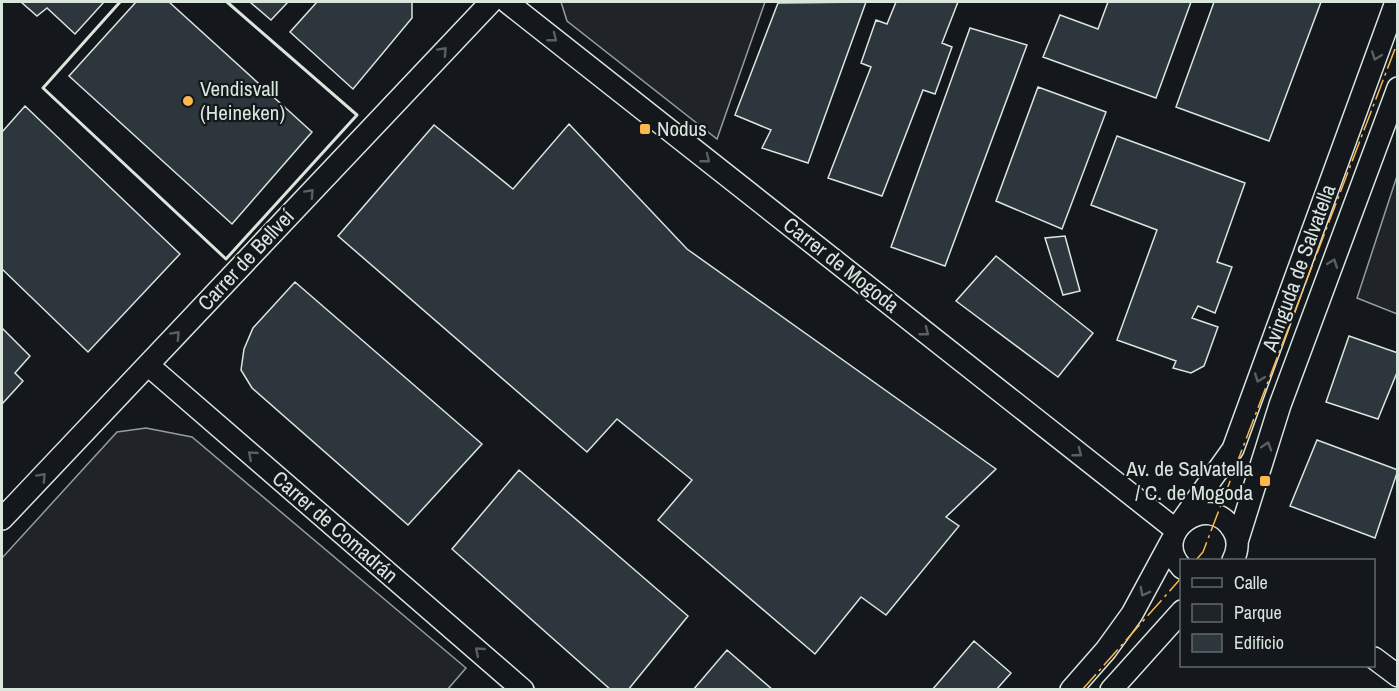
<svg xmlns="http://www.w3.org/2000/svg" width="1399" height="691" font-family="'Archivo Narrow',sans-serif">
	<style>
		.green { fill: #202428; stroke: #939e99; stroke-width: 1.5 }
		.building { fill: #2c363c; stroke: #d8e6dc; stroke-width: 1.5 }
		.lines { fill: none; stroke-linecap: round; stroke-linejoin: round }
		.minor-casing { stroke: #d8e6dc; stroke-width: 24 }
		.minor { stroke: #14181c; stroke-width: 21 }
		.wall { stroke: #d8e6dc; stroke-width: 3 }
		.power { stroke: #ffb74d; stroke-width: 1.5; stroke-dasharray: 21 4.5 3 4.5; stroke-linecap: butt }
		.oneway { stroke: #59605f }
		.poi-dot { fill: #ffb74d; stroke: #14181c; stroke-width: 2 }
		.labels { text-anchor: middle; stroke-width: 4.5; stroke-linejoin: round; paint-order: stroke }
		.poi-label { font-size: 21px; fill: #d8e6dc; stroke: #14181c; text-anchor: start }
		.street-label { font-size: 21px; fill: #d8e6dc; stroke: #14181c }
	</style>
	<rect width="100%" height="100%" fill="#14181c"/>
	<path class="green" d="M561 2H765L717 139 567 21Z
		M1397 176V314L1357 298Z
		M146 428 192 437 466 668 447 690 2 689V558L117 432Z"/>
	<path class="building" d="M21 2H104L75 34 47 8 37 16Z
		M136 2H169L312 132 232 224 69 76Z
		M250 2H288L271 20Z
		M317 2H412V18L353 89 290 32Z
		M866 2 808 163 762 148 771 130 735 115 778 3Z
		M896 2H958L942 43 952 47 935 94 923 90 882 196 828 178 871 67 861 63 876 20 887 24Z
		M1108 2H1191L1156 98 1043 57 1060 15 1098 29Z
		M1214 2H1321L1269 141 1176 107Z
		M970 28 1027 45 945 266 891 247Z
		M1038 87 1106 112 1062 229 996 201Z
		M25 106 180 254 88 352 2 269V132Z
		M569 124 687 249 996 469 946 517 959 526 886 615 861 597 815 654 658 520 692 480 617 419 587 452 338 236 434 125 513 189Z
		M1117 136 1245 183 1217 262 1232 267 1215 313 1198 306 1192 318 1218 327 1204 366 1191 373 1173 368 1176 361 1117 340 1157 230 1091 205Z
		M1065 236 1080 291 1063 295 1045 238Z
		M996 256 1093 333 1058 377 956 301Z
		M295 282 482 444 408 525 252 388 241 370 244 349 253 328Z
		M2 328 30 356 15 373 23 381 2 404Z
		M1349 336 1398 353V370L1378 419 1326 402Z
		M1317 440 1398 470 1375 538 1290 506Z
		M519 470 688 616 628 690H611L452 549Z
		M974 641 1011 673 996 690H932Z
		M727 650 773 690H693Z"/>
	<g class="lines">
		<g class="minor-casing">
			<path id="minor" d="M507 2 1176 530
				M148 365 523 690
				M2 519 491 2
				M1181 522 1233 449 1396 2
				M1237 542 1280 405 1398 88
				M1182 568C1148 533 1209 489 1233 530 1239 539 1238 551 1233 560
				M1374 658 1398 676
				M1071 690 1106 650 1132 614 1172 540
				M1111 690 1182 611"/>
		</g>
		<use href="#minor" class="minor"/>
		<path class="wall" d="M120 2 43 88 226 259 357 115 227 2"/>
		<path class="power" d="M1196 560 1203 552 1398 41
			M1082 690 1182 577"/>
	</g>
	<defs><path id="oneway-chevron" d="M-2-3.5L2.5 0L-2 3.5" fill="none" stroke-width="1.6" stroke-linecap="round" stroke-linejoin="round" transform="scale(1.5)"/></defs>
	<g class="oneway">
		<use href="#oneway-chevron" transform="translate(553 38) rotate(38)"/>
		<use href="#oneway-chevron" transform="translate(443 51) rotate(-47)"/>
		<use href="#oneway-chevron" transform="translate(1376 56) rotate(110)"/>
		<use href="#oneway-chevron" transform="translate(706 159) rotate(38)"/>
		<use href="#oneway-chevron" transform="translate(310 193) rotate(-47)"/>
		<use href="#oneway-chevron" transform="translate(1333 263) rotate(-70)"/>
		<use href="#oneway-chevron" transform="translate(925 332) rotate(38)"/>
		<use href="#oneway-chevron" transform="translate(176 335) rotate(-47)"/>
		<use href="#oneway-chevron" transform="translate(1259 378) rotate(110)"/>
		<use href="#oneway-chevron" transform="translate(1267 446) rotate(-73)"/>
		<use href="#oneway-chevron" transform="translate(1078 453) rotate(38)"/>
		<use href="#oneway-chevron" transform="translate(252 455) rotate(-139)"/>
		<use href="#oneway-chevron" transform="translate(42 477) rotate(-47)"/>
		<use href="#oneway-chevron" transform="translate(1144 592) rotate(118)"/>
		<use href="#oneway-chevron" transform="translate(479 651) rotate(-139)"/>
	</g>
	<g class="poi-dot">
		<circle cx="188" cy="101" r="6"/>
		<rect x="639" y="123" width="12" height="12" rx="3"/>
		<rect x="1259" y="475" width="12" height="12" rx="3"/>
	</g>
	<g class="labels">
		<g class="poi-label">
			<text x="200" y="96">Vendisvall<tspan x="200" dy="24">(Heineken)</tspan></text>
			<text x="657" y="136">Nodus</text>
			<text x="1253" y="476" text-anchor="end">Av. de Salvatella<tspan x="1253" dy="24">/ C. de Mogoda</tspan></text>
		</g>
		<g class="street-label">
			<text transform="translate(246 260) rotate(-47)" y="7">Carrer de Bellveí</text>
			<text transform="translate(841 265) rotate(38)" y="7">Carrer de Mogoda</text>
			<text transform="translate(1299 268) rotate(-70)" y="7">Avinguda de Salvatella</text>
			<text transform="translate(335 527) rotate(41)" y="7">Carrer de Comadrán</text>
		</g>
	</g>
	<rect width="1399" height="691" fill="none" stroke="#d8e6dc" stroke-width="6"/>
	<rect x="1180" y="559" width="195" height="108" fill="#14181c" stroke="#626a69" stroke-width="1.5"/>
	<rect x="1192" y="578" width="30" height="9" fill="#14181c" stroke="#626a69" stroke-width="1.5"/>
	<text x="1234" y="589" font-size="18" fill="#d8e6dc">Calle</text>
	<rect x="1192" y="604" width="30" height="18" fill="#202428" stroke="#626a69" stroke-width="1.5"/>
	<text x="1234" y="619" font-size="18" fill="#d8e6dc">Parque</text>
	<rect x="1192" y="634" width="30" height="18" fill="#2c363c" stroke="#626a69" stroke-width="1.5"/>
	<text x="1234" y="649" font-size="18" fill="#d8e6dc">Edificio</text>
</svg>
